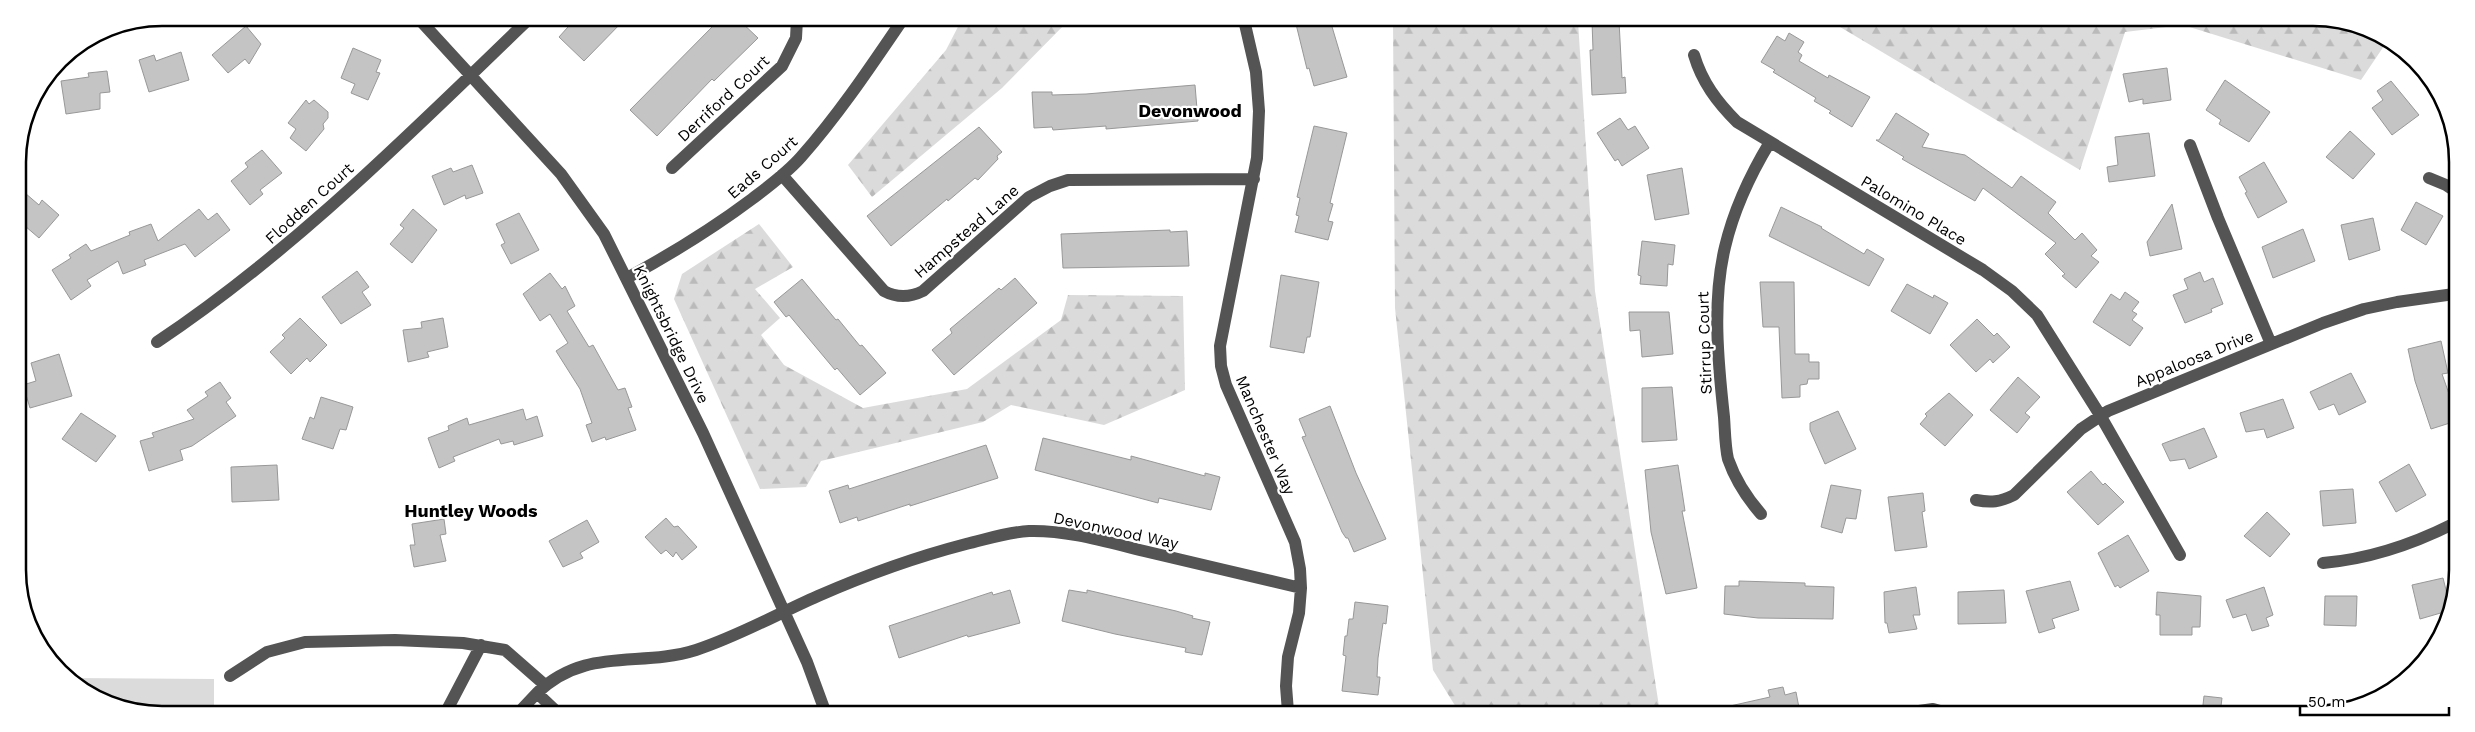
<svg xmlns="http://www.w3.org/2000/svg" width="2475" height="732" font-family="'Work Sans',sans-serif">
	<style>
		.green { fill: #dbdbdb }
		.forest { fill: url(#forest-firs) }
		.building { fill: #c4c4c4; stroke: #989898 }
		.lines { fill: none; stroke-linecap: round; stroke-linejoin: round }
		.minor { stroke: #545454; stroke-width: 12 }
		.labels { text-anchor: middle; stroke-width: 4.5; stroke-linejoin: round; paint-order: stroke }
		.street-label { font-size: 16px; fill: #000; stroke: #fff }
		.neighbourhood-label { font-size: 18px; font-weight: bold; fill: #000; stroke: #fff }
		.rim { fill: none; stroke: #000; stroke-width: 2.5 }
	</style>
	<defs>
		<pattern id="forest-firs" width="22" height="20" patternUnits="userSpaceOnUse" patternTransform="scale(1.25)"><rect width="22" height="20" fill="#dbdbdb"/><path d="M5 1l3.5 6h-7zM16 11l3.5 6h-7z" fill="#bababa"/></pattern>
	</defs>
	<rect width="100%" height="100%" fill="#fff"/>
	<path class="green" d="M70 678 214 679V710H125Z"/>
	<path class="forest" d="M962 19 1069 20 1002 88 872 197 848 165 946 50Z
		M1393 20 1578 21 1595 291 1660 713 1459 712 1433 670 1395 308Z
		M1830 21 2350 22 2386 43 2361 80 2183 25 2125 32 2080 170Z
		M759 224 793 267 755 289 780 318 761 335 784 365 863 408 967 389 1061 320 1068 295 1183 296 1185 390 1104 425 1011 405 983 422 821 461 806 487 760 489 674 299 682 274Z"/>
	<path class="building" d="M576 18H604L625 19 584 61 559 37Z
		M726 19H738L758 38 714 81 712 79 657 136 630 110 715 24 718 27Z
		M1295 20H1330L1347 77 1314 86 1309 68 1307 69Z
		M1592 21H1619L1622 78 1625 77 1626 93 1592 95 1590 50H1593Z
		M246 26 261 44 249 64 245 59 228 73 212 55Z
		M1789 33 1804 42 1798 52 1802 55 1799 61 1828 78 1829 75 1870 97 1852 127 1829 113 1831 111 1814 101 1816 98 1773 72 1775 70 1761 62 1777 36 1785 41Z
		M353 48 381 60 376 72 380 73 368 100 351 93 355 84 341 78Z
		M181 52 189 80 149 92 139 60 154 55 156 61Z
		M2167 68 2171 100 2143 104V99L2129 102 2123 74Z
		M107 71 110 92 100 93V109L66 114 61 81 89 77 88 73Z
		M2225 80 2270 112 2249 142 2219 124 2221 120 2206 110Z
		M2391 81 2419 115 2392 135 2372 108 2383 100 2377 91Z
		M1195 85 1198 121 1106 129V126L1053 130 1052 127 1034 128 1032 92H1052V95L1086 94Z
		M306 100 309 104 314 100 328 112V118L323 124 324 129 306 151 290 138 296 129 288 123Z
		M1896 113 1929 134 1922 147 1965 155 2012 188 2021 176 2056 202 2048 213 2075 240 2082 233 2097 250 2091 256 2099 262 2076 288 2062 276 2065 274 2045 254 2056 243 1983 188 1975 201 1902 159 1904 157 1876 140H1879Z
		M1620 118 1628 130 1635 126 1649 148 1622 166 1618 159 1615 161 1597 133Z
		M1314 126 1347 133 1330 203 1333 204 1328 221 1333 222 1328 240 1295 232 1299 216 1296 215 1300 198 1297 197Z
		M979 127 1002 152 997 156 998 159 978 180 975 178 948 201 947 199 891 246 867 216Z
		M2350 131 2375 154 2353 179 2326 157Z
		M2149 133 2155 176 2109 182 2107 167 2118 165 2115 137Z
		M262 150 282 173 260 190 263 194 250 205 231 181 248 167 245 163Z
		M2264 162 2287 202 2258 218 2245 193 2247 192 2239 177Z
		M472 165 483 193 466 199 465 195 444 205 432 176 451 168 453 172Z
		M1682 168 1689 214 1655 220 1647 175Z
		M18 187 39 205 42 200 59 215 39 238 18 220Z
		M2416 202 2443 216 2426 245 2401 230Z
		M2172 204 2182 249 2150 256 2147 242Z
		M1781 207 1822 227 1821 228 1864 254 1867 249 1884 259 1869 286 1769 236Z
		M199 209 208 220 217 213 230 230 195 257 185 244 144 260 146 265 123 274 118 261 87 280 91 286 71 300 52 270 71 258 69 255 86 244 91 251 130 235 129 232 151 224 158 241Z
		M413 209 437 230 412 263 390 244 404 228 400 225Z
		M519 213 539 250 511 264 501 245 505 243 496 224Z
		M2373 218 2380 250 2349 260 2341 225Z
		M2303 229 2315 261 2273 278 2262 247Z
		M1170 230V232L1187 231 1189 266 1063 268 1061 234Z
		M1642 241 1675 245 1673 265 1668 264 1667 286 1640 284 1641 276 1638 275Z
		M357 271 369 287 362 292 371 305 341 324 322 297Z
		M2200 272 2204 282 2213 278 2223 304 2211 309 2212 312 2185 323 2173 295 2188 289 2184 279Z
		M550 273 562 289 565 286 575 306 567 311 589 347 593 345 618 390 625 388 632 407 628 408 636 430 606 440 605 437 592 442 586 425 592 423 580 389 556 351 568 343 550 314 540 321 523 294Z
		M1281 275 1319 282 1310 337H1307L1304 353 1270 347Z
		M1015 278 1037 303 954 375 932 350 952 333 950 329 999 288 1001 290Z
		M802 279 836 320 838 319 860 346 862 345 886 373 860 395 837 368 835 370 789 315 786 317 774 302Z
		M1760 282H1794L1795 354H1809V362H1819V379H1808L1807 384 1800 385V397L1782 398 1779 327H1763Z
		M1907 284 1933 298 1934 295 1948 303 1930 334 1891 311Z
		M2125 292 2139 302 2132 311 2137 314 2132 320 2143 328 2130 346 2093 322 2111 294 2120 300Z
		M1629 312H1669L1673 354 1642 357 1640 330 1630 331Z
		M300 318 327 345 310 362 307 358 291 374 270 352 285 338 282 335Z
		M443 318 448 347 427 352 429 357 408 362 403 330 422 328 421 322Z
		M1977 319 1994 336 1997 333 2010 347 1993 363 1990 359 1976 372 1950 345Z
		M2441 341 2448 373 2442 374 2454 408 2453 422 2431 429 2415 381 2408 349Z
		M59 354 72 396 30 408 23 385 36 381 31 363Z
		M2351 373 2366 402 2339 415 2334 404 2319 410 2310 392Z
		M2018 377 2040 397 2025 413 2030 417 2017 433 1990 410Z
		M220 382 231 398 226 402 236 416 192 446 180 450 183 460 149 471 140 441 154 437 152 433 194 419 187 410 208 396 205 392Z
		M1672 387 1677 440 1642 442V388Z
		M1949 393 1973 415 1945 446 1920 424 1927 416 1925 414Z
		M321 397 353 407 346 430 340 429 333 449 302 439 310 417 314 419Z
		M2283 399 2294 428 2267 438 2264 429 2246 432 2240 413Z
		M1330 406 1356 473 1386 539 1354 552 1348 538H1346L1342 532 1302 437 1306 436 1299 419Z
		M523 409 526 420 537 416 543 436 514 445 513 441 501 444 499 439 453 457 455 461 439 468 428 438 449 430 448 426 467 418 469 425Z
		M1838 411 1856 449 1825 464 1810 430V423Z
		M81 413 116 436 96 462 62 439Z
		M2204 428 2217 457 2189 469 2185 459 2170 461 2162 444Z
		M1043 438 1131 460V456L1205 476V473L1220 477 1211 510 1159 498 1158 503 1035 470Z
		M986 445 998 478 910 506V504L858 521 857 517 840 523 829 491 848 485 849 489Z
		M2409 464 2426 495 2396 512 2379 482Z
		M277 465 279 500 232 502 231 467Z
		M1678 465 1685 511H1682L1697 588 1666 594 1651 532 1645 470Z
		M2091 471 2103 485 2105 483 2124 502 2098 525 2067 492Z
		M1831 485 1861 490 1856 519 1846 518 1842 533 1821 527Z
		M2353 489 2356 523 2323 526 2320 491Z
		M1923 493 1925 511 1922 512 1927 547 1895 551 1888 497Z
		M2267 512 2290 534 2270 557 2244 536Z
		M666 518 674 527 678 526 697 547 682 560 676 552 673 557 666 550 661 554 645 537Z
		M444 519 446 534 440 535 446 561 414 567 410 545H415L412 524Z
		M587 520 599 542 580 553 583 558 563 567 549 541Z
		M2128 535 2149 571 2120 588 2118 585 2115 587 2098 553Z
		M2443 578 2451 610 2420 619 2412 585Z
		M1739 581 1805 583V586L1834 587 1833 619 1758 618 1724 614 1725 586H1739Z
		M2070 581 2079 610 2052 619 2055 628 2039 633 2026 591Z
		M1916 587 1920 615H1913L1917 629 1889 633 1887 623H1885L1884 592Z
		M2264 587 2273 615 2266 618 2269 626 2252 631 2246 614 2233 618 2226 600Z
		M1010 590 1020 623 968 637 967 635 899 658 889 626 992 592 993 595Z
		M1069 590 1087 593V590L1176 611 1193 616 1192 618 1210 622 1202 655 1185 652 1186 648 1115 634 1062 621Z
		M2004 590 2006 623 1958 624V592Z
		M2157 592 2201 596 2200 627H2192V635H2160V615H2156Z
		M2325 596H2357L2356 626 2324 625Z
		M1355 602 1388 606 1386 624 1383 623 1378 658 1377 677H1380L1378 695 1342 691 1346 656 1343 655 1345 636H1347L1349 619H1353Z
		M1783 687 1785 695 1796 692 1800 713H1730V706L1770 697 1768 690Z
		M2204 696 2222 698 2220 714H2202Z"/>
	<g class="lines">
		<path class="minor" d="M418 18 561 174 604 234 703 433 807 662 825 711
			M1244 20 1256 72 1259 111 1257 158 1220 346 1221 366 1226 385 1295 542 1300 569 1301 588 1299 613 1288 657 1286 686 1288 712
			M1694 55C1702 82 1717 102 1737 122L1983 270 2012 291 2037 315 2100 415 2180 555
			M2190 145 2218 218 2271 344
			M672 168 782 66 796 38 797 19
			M782 175 884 291C897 298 909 298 923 291L1029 197 1050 186 1068 180 1254 179
			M2429 178 2446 185 2455 191
			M627 278C671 254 712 229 752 199 769 186 787 173 801 157 839 114 871 66 903 19
			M157 342C295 250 411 132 530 18
			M1976 500C1991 503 2000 502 2014 495L2081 429 2108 411 2323 323 2364 309 2397 302 2454 294
			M1761 514C1747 498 1735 479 1728 459 1725 446 1725 430 1724 417 1718 362 1712 301 1725 247 1734 209 1750 175 1770 142
			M2323 563C2370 559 2411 545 2453 524
			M230 676 267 652 305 642 395 640 463 643 505 650 545 685
			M537 693C586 646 639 668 696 650 739 636 777 614 818 596 866 575 916 557 966 544 987 539 1008 532 1029 531 1068 530 1107 542 1144 551 1196 563 1249 576 1301 588
			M447 710 481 645
			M521 710 537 693 556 711
			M1905 713 1933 709 1947 713"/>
	</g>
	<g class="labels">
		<g class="street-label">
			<text transform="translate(723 98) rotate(-43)" y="6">Derriford Court</text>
			<text transform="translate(762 167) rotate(-41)" y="6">Eads Court</text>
			<text transform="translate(309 203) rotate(-42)" y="6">Flodden Court</text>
			<text transform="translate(1914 210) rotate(31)" y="6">Palomino Place</text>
			<text transform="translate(966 231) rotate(-41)" y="6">Hampstead Lane</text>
			<text transform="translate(672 334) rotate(64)" y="6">Knightsbridge Drive</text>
			<text transform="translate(1704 343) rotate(-92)" y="6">Stirrup Court</text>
			<text transform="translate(2194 358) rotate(-22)" y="6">Appaloosa Drive</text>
			<text transform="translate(1266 435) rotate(67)" y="6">Manchester Way</text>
			<text transform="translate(1116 530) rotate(12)" y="6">Devonwood Way</text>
		</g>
		<g class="neighbourhood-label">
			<text x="1190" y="117">Devonwood</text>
			<text x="471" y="517">Huntley Woods</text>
		</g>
	</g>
	<path d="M0 0H2475V732H0ZM162 26H2313A136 136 0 0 1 2449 162V570A136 136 0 0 1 2313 706H162A136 136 0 0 1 26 570V162A136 136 0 0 1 162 26Z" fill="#fff" fill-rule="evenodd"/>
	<path class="rim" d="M162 26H2313A136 136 0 0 1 2449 162V570A136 136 0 0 1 2313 706H162A136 136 0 0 1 26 570V162A136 136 0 0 1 162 26Z"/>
	<path d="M2300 707v8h149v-8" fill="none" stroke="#000000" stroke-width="2.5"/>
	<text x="2308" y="707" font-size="15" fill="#000000" stroke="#ffffff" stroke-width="4" paint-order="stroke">50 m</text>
</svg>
